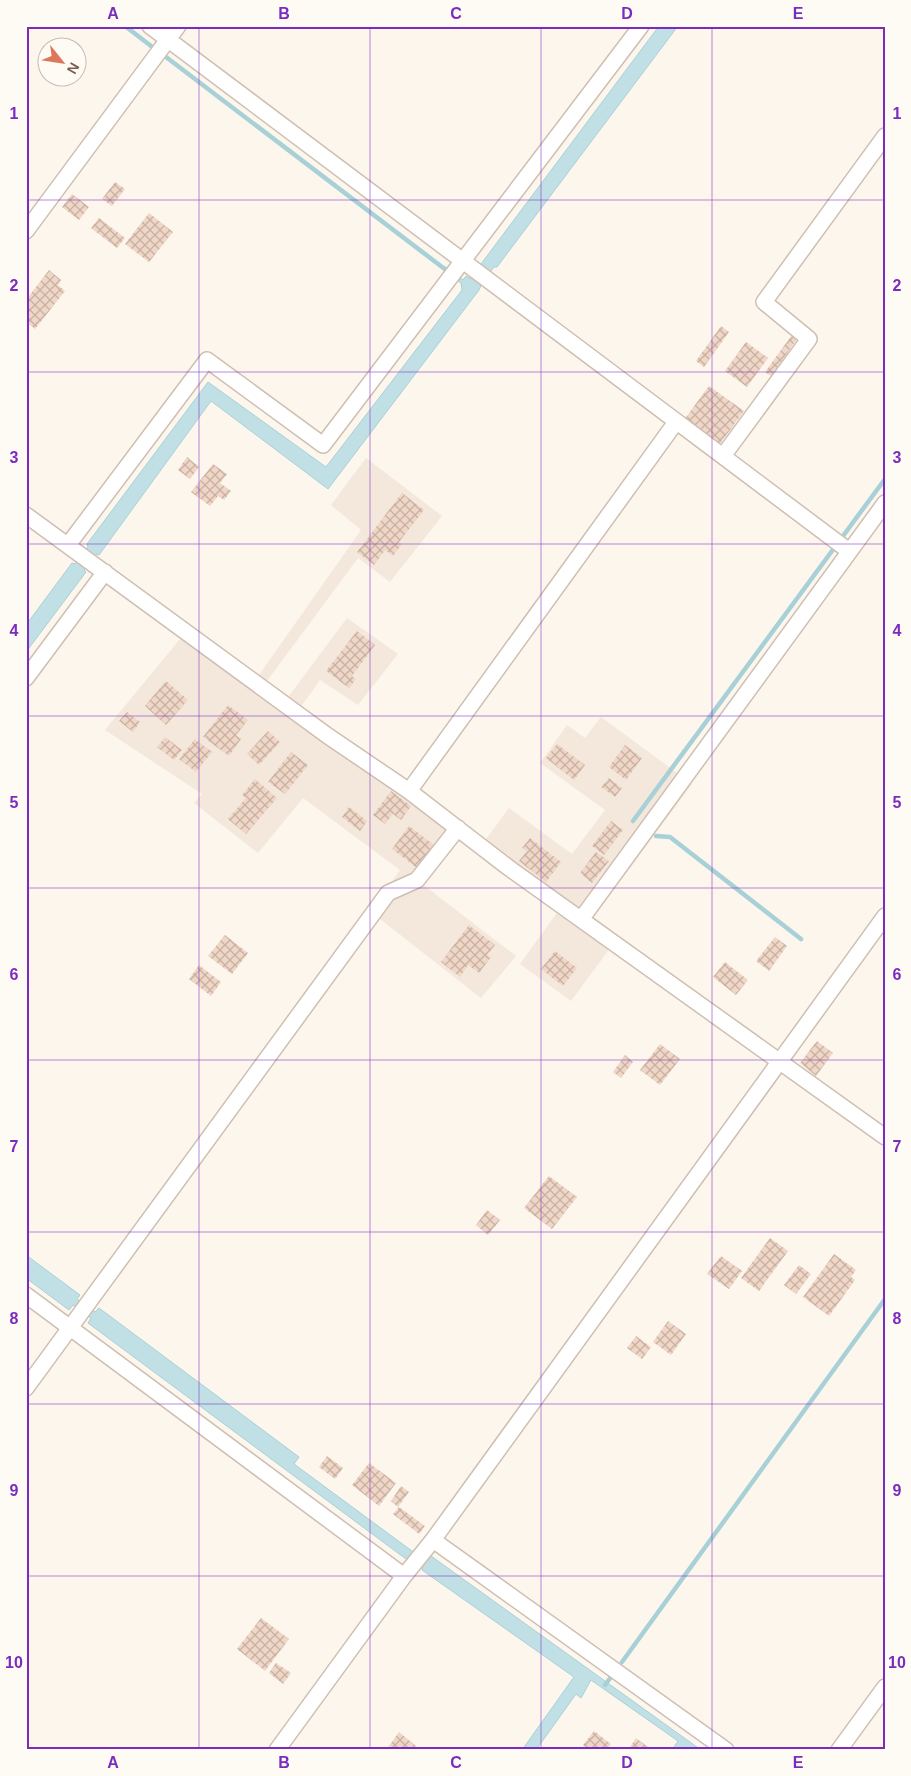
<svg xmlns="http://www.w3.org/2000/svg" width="911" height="1776" font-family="Helvetica,sans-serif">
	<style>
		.residential { fill: #f3e8db }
		.water { fill: #c1e0e5; stroke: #a8d0d7 }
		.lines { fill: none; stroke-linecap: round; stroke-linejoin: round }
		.stream { stroke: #a8d0d7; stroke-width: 4.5 }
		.building { fill: url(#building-cross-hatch) }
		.minor-casing { stroke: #cebfb2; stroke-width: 18 }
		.minor { stroke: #fff; stroke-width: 15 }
		.grid { fill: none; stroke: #7b2cbf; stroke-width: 1; stroke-opacity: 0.55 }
		.neatline { fill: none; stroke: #7b2cbf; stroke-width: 2 }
		.grid-label { font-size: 16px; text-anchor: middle; font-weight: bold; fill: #7b2cbf }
	</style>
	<defs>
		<pattern id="building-cross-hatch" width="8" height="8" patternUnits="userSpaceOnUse" patternTransform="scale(1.25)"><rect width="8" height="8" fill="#f0d6c6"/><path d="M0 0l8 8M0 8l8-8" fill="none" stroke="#c7b1a3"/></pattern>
	</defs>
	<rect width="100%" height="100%" fill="#fcf6ed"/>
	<path class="residential" d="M366 458 442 516 390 582 358 558 267 681 289 696 347 618 398 654 358 705 320 680 300 708 466 827 421 883 516 956 481 998 371 912 400 870 303 798 258 853 194 803 202 794 105 730 190 627 259 675 361 530 331 505Z
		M601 717 692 784 594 917 619 936 571 1001 520 964 559 910 478 850 509 808 572 854 605 810 540 763 567 725 585 738Z"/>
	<path class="water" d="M659 26H678L497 267H494L482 283 479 290 328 489 211 401 99 555 97 554 84 570 86 572 26 652V625L72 563 75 564 88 547 87 544 208 382 326 467 462 290 461 283 442 269 444 266 463 280 466 276 471 279 482 267 481 264Z
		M26 1255 80 1295 77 1299 95 1312 99 1308 299 1457 294 1464 412 1551 428 1559 431 1556 701 1750H672L678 1741 591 1680 581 1698 576 1694 536 1750H522L574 1677 422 1570 423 1567 406 1559 88 1323 91 1318 73 1305 69 1310 26 1278Z"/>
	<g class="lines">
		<path class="stream" d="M125 26 151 46
			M166 57 446 270
			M633 821 885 479
			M656 836 670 837 801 939
			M622 1662 885 1299
			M605 1685 611 1677"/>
	</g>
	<path class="building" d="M115 182 125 189 112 206 102 199Z
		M72 194 89 207 79 220 62 207Z
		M149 213 173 232 149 262 125 244Z
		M99 218 125 238 117 248 91 228Z
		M49 270 61 280 58 285 65 291 35 329 26 322V300Z
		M721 326 729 332 704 367 696 361Z
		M792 335 797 339 771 376 765 372Z
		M746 342 768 358 747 387 725 371Z
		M709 386 744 411 719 445 684 420Z
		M187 457 199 467 190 479 178 470Z
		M213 464 227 474 220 483 231 491 224 500 218 496 210 506 191 492Z
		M402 493 424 510 399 542 402 544 393 556 385 550 374 565 357 552Z
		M357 631 375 645 352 676 356 679 349 688 326 671Z
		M166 681 188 700 166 725 145 706Z
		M228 705 248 720 236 735 241 739 229 756 203 737Z
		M127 712 140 722 133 732 119 721Z
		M268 731 280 742 259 765 247 754Z
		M165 737 182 750 174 760 157 747Z
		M195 739 212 752 196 772 179 759Z
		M557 744 585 765 574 780 546 758Z
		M625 745 642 758 626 780 609 767Z
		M291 752 308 765 285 794 268 782Z
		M609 778 622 788 615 797 601 787Z
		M255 779 277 798 246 834 228 819 246 798 242 795Z
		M391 791 411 806 401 820 393 814 385 824 373 815Z
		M349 807 367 821 360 831 342 817Z
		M611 821 623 830 604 855 592 846Z
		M409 826 434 845 417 868 392 849Z
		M530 838 561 862 546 882 519 861 527 851 522 848Z
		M596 852 609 861 592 883 580 873Z
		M469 925 495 945 487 955 491 957 479 973 468 965 460 977 441 962Z
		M225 935 248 953 232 974 208 956Z
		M775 937 787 946 769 971 756 961Z
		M555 951 577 968 563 986 541 969Z
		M725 962 748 980 736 995 713 977Z
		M199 965 221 982 211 996 189 979Z
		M817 1041 833 1053 816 1076 800 1063Z
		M660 1044 680 1059 660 1085 640 1070Z
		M625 1055 633 1062 621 1078 613 1072Z
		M549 1176 577 1197 552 1229 524 1208Z
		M487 1210 500 1220 488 1235 476 1225Z
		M770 1238 788 1251 759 1291 741 1278Z
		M834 1254 856 1270 851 1277 855 1280 829 1316 803 1297Z
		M721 1256 742 1271 729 1289 707 1274Z
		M799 1265 811 1274 796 1294 784 1285Z
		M668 1321 686 1334 671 1355 653 1342Z
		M636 1336 651 1347 642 1359 627 1348Z
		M327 1456 343 1468 335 1479 319 1467Z
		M369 1463 396 1483 379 1506 352 1485Z
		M401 1486 409 1492 398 1507 391 1501Z
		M399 1507 425 1526 419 1534 393 1514Z
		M261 1618 289 1639 265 1671 237 1649Z
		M276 1663 291 1673 283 1684 269 1673Z
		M594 1731 611 1744 607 1750H589L583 1745Z
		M399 1732 416 1746 413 1750H386Z
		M636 1738 652 1750H628Z"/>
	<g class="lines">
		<g class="minor-casing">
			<path id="minor" d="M150 26 849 551
				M26 231 178 26
				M723 456 809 339 764 302 885 136
				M26 515 328 736 409 791 509 868 885 1137
				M68 545 207 360 323 445 641 26
				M26 678 105 572
				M409 791 676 422
				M582 918 885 503
				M26 1295 404 1576
				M26 1388 388 893 417 880 458 828
				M433 1540 726 1750
				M277 1750 404 1576 433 1540 885 916
				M839 1750 885 1687"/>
		</g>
		<use href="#minor" class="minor"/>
	</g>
	<path class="grid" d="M199 26V1750M370 26V1750M541 26V1750M712 26V1750M26 200H885M26 372H885M26 544H885M26 716H885M26 888H885M26 1060H885M26 1232H885M26 1404H885M26 1576H885"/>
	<rect width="911" height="1776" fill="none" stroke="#fefaf4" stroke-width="55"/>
	<g transform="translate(62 62) rotate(120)"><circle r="24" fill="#fefaf4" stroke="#c8bcb2"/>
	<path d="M0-4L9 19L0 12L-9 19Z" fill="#de775a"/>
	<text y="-8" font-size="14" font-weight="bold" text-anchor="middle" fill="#775e50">N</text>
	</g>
	<rect x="28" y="28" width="856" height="1720" class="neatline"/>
	<g class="grid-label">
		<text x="113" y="19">A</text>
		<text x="284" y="19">B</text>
		<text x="456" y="19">C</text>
		<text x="627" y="19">D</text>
		<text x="798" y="19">E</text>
		<text x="14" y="119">1</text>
		<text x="897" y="119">1</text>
		<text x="14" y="291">2</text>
		<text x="897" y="291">2</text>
		<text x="14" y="463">3</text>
		<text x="897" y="463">3</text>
		<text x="14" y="636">4</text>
		<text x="897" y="636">4</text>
		<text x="14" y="808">5</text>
		<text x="897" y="808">5</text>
		<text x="14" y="980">6</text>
		<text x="897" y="980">6</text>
		<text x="14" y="1152">7</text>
		<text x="897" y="1152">7</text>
		<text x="14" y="1324">8</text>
		<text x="897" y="1324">8</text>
		<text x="14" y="1496">9</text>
		<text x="897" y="1496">9</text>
		<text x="14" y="1668">10</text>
		<text x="897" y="1668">10</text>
		<text x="113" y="1768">A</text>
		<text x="284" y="1768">B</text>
		<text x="456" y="1768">C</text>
		<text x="627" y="1768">D</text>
		<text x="798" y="1768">E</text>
	</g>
</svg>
